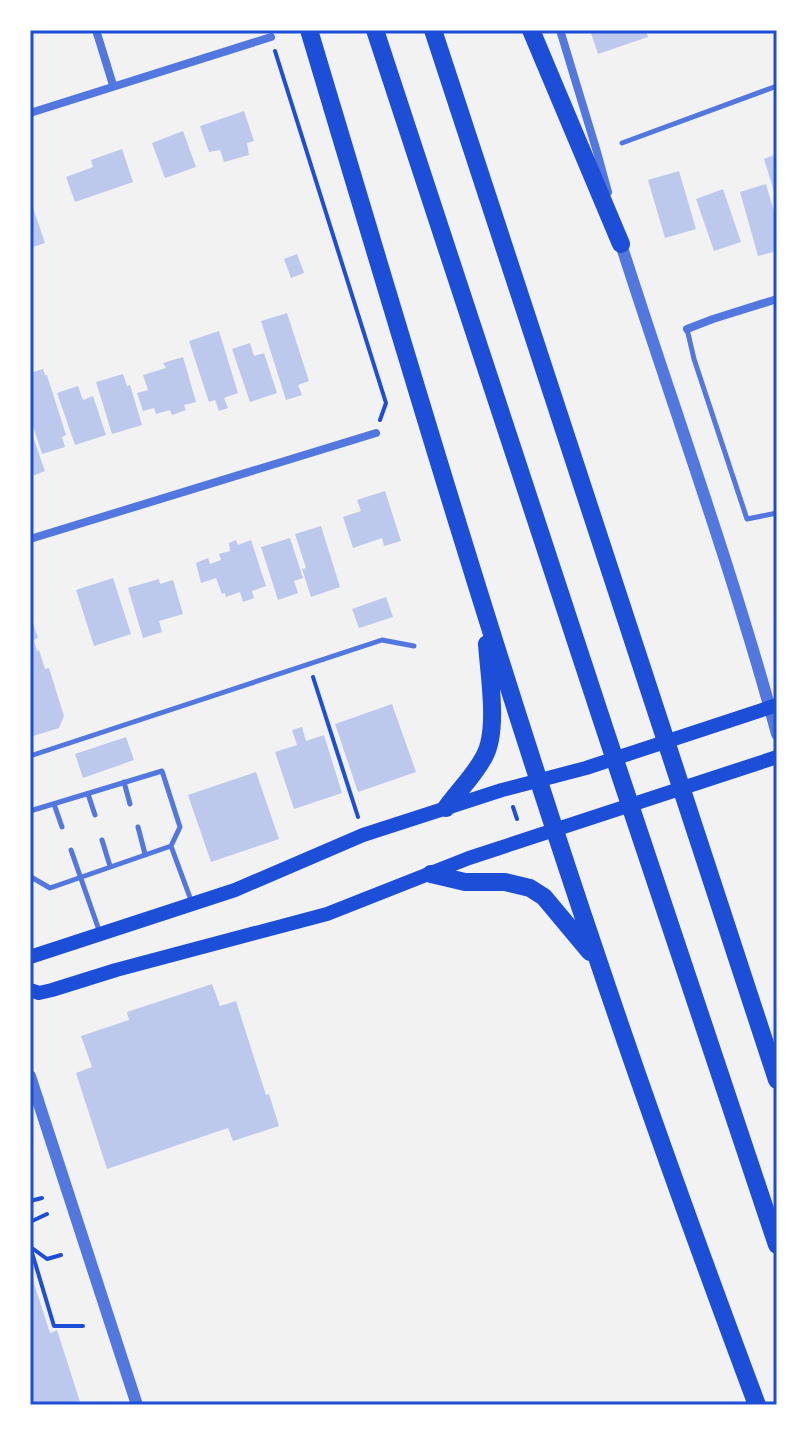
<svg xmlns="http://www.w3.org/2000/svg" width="807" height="1435" font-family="Montserrat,sans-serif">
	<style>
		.building { fill: #bdc9ec }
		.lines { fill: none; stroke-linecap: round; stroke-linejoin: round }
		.path { stroke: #1d4ed8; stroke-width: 4 }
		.service { stroke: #5277de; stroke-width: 5 }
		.minor { stroke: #5277de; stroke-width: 8 }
		.tertiary { stroke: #5277de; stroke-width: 12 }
		.secondary { stroke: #1d4ed8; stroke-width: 14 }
		.motorway { stroke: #1d4ed8; stroke-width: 18 }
		.neatline { fill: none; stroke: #1d4ed8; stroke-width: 3 }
	</style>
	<rect width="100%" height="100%" fill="#f2f2f2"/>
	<path class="building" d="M590 30H646L648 37 598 54Z
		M244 111 254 141 247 143 249 155 224 162 220 150 209 152 200 126Z
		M183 131 196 167 165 178 152 143Z
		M122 149 133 182 75 202 66 177 93 167 91 160Z
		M777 154V198H776L764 159Z
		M679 171 696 229 665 238 648 180Z
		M766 184 777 222V251L758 256 740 192Z
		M723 189 741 242 714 251 696 199Z
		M30 199 45 243 30 248Z
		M297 254 304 273 291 278 284 259Z
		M287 313 309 381 298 385 302 395 286 400 261 321Z
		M219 331 238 393 224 398 228 408 219 411 215 400 209 402 189 341Z
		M250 343 254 356 264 353 277 393 250 402 232 349Z
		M183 357 196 402 184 405 186 410 172 415 170 410 156 414 154 408 143 411 137 393 148 390 143 375 166 368 163 363Z
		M43 369 45 375H47L66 435 62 437 65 447 42 454 30 416V373Z
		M123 374 127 386 130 385 142 425 112 434 96 382Z
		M78 386 83 400 93 396 106 435 75 445 57 393Z
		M30 428 45 471 30 477Z
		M385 491 401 541 384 546 382 538 353 548 343 517 361 511 357 500Z
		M321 526 340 587 311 597 302 569 306 568 295 534Z
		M290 538 303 578 294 581 298 593 278 600 261 547Z
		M236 540 238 545 251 540 266 586 252 591 254 598 243 602 240 592 226 597 225 593 222 594 216 578 201 583 196 563 208 558 210 564 221 560 219 554 230 551 229 543Z
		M113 578 131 634 94 646 76 590Z
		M159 579 160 584 173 580 183 614 159 621 162 632 143 638 128 588Z
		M386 597 393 617 359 628 352 609Z
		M30 614 38 638 34 640 37 651 39 650 45 669 49 668 64 716 59 728 30 737Z
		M392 704 416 772 358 792 335 724Z
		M302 727 306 741 324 735 342 793 294 809 275 752 297 745 292 730Z
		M126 737 134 760 83 778 75 754Z
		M256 772 279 839 211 862 188 795Z
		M212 984 220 1006 236 1001 266 1095 269 1094 279 1126 233 1141 228 1128 107 1169 76 1073 92 1067 81 1036 129 1020 127 1012Z
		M31 1274 50 1333 57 1330 81 1405H30Z"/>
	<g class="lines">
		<path class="path" d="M275 51 386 403 380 420
			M313 677 358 817
			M513 807 517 819
			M30 1201 42 1198
			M30 1222 47 1214
			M30 1246 54 1326H83
			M32 1248 47 1259 61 1255"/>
		<path class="service" d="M622 143 777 86
			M687 329 694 359 747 519 777 513
			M30 756 382 640 414 646
			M124 782 130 804
			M88 794 95 815
			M54 804 62 827
			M30 811 162 771 180 827 171 846 192 903
			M138 827 145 854
			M102 840 110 866
			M71 850 100 933
			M30 875 31 877 50 888 171 846"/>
		<path class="minor" d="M96 30 113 85
			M560 30 597 152 608 192
			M30 113 271 37
			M687 329 713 319 777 299
			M30 539 376 433"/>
		<path class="tertiary" d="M621 244C673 407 732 568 777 734
			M30 1076 137 1405"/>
		<path class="secondary" d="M30 957 235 890 363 835 502 790 586 768 777 705
			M30 990 39 993 52 990 116 970 327 914 469 858 777 757"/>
		<path class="motorway" d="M309 30C402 341 494 653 598 960 648 1109 702 1258 757 1405
			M375 30 606 733 777 1245
			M433 30 777 1080
			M531 30 621 244
			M446 808C458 791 474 776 484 757 499 731 489 675 487 644
			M431 874 465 882H505L530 888 544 897 590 952"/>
	</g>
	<rect width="807" height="1435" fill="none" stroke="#ffffff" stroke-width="64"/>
	<rect x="32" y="32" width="743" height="1371" class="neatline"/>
</svg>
